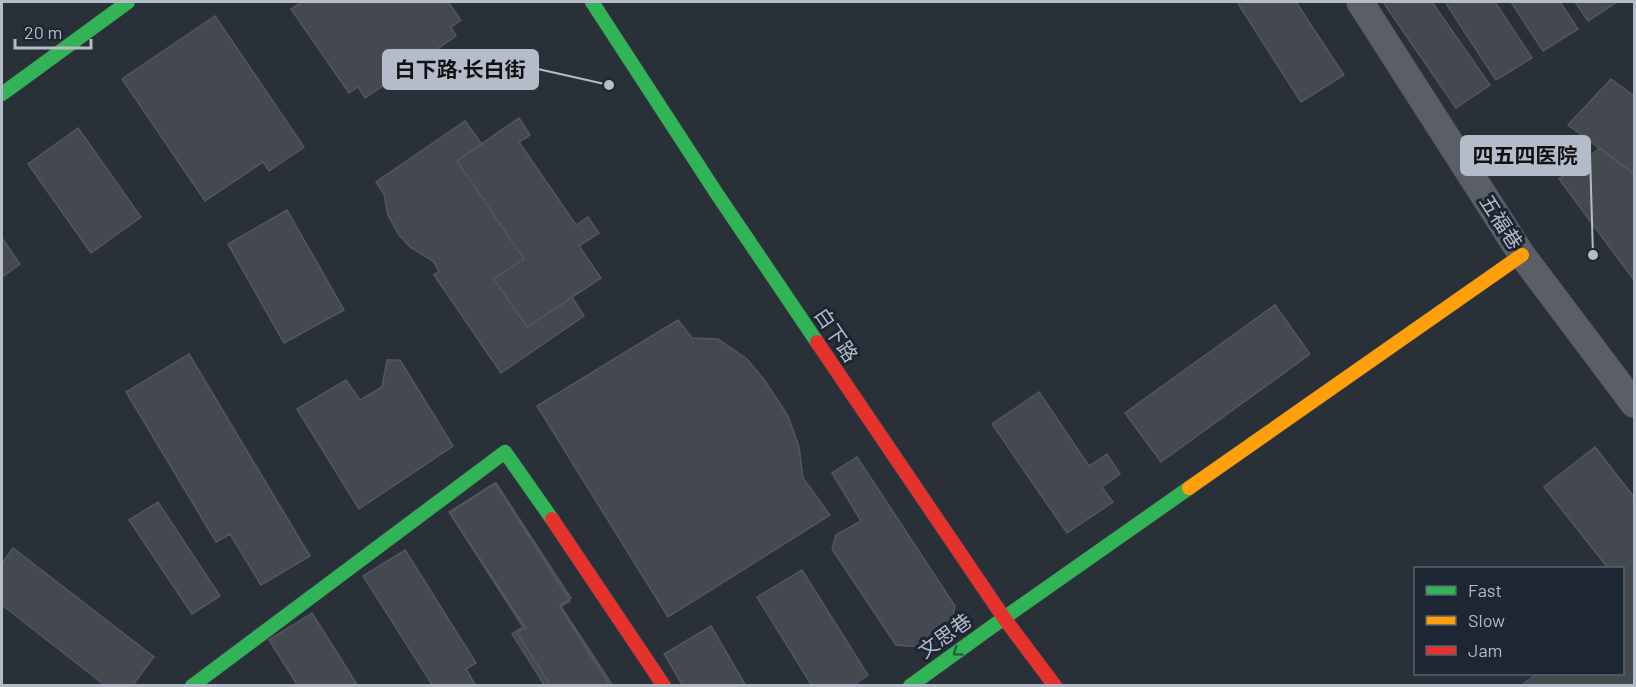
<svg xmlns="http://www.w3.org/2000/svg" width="1636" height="687" font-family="Barlow,'Noto Sans SC',sans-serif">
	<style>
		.building { fill: #444950; stroke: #52575f; stroke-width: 1.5 }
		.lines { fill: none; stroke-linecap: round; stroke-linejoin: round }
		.street-casing { stroke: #484c53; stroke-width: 28 }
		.fast-casing { stroke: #484c53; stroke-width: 15 }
		.slow-casing { stroke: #484c53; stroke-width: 15 }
		.jam-casing { stroke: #484c53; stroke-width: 15 }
		.street { stroke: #5a5e66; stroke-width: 27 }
		.fast { stroke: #30b455; stroke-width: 14 }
		.slow { stroke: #ff9f0a; stroke-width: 14 }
		.jam { stroke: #e5322d; stroke-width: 14 }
		.oneway { stroke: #255f41 }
		.labels { text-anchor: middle; stroke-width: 6; stroke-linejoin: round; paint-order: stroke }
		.street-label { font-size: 20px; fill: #b4bcc9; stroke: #1d2633 }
		.leader { fill: none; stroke: #b4bcc9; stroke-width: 2 }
		.callout-dot { fill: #b4bcc9; stroke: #1d2633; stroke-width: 2 }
		.callout { fill: #b4bcc9; stroke: #b4bcc9; stroke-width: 2 }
		.callout-label { font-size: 21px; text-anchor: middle; font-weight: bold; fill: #111 }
	</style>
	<rect width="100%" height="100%" fill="#2a3038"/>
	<path class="building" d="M302 2H448L461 20 451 27 456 36 365 98 358 87 349 93 291 9Z
		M1237 2H1296L1344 75 1301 102Z
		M1383 2H1432L1490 85 1456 108Z
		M1445 2H1495L1532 58 1496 80Z
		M1511 2H1560L1578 29 1543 51Z
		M1575 2H1617L1588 21Z
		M215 16 304 147 269 171 263 162 205 201 122 79Z
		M1611 79 1634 96V174L1568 125Z
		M519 118 530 135 519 142 576 225 588 217 599 233 579 246 601 278 527 327 494 279 524 259 457 161Z
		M465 121 482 144 457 161 524 259 494 279 527 327 572 297 584 316 501 373 434 275 439 271 433 261 410 247 399 235 388 215 384 194 376 182Z
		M78 128 141 217 91 253 28 164Z
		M1600 148 1634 174V280L1559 179Z
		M287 210 344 310 284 343 228 244Z
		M2 238 20 264 2 277Z
		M1275 305 1310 354 1161 462 1125 413Z
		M678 320 692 338 718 339 747 359 765 381 788 416 799 447 803 478 830 515 668 617 537 406Z
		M189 354 310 556 261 585 230 534 216 542 126 392Z
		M387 360H400L453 446 359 509 297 409 346 380 360 400 382 387Z
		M1039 392 1089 466 1107 454 1120 474 1102 487 1113 502 1067 533 992 424Z
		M1595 447 1634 497V686H1521L1536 674H1622V568H1608L1544 487Z
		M857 457 955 606 951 626 920 647 896 645 832 549 836 535 861 521 832 473Z
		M495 483 570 601 560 607 610 686H545L512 634 523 627 449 512Z
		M496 483 571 598 560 605 613 686H551L517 633 526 628 450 513Z
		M158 502 220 596 192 614 129 520Z
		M13 548 154 657 132 686H106L2 605V563Z
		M405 550 476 663 466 669 476 686H433L363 576Z
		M802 570 868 675 852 686H812L757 597Z
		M312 613 358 686H298L269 640Z
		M711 626 746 686H683L664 654Z"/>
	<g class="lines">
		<g class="street-casing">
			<path id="street" d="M1360 2 1522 255 1634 404"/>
		</g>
		<g class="fast-casing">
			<path id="fast" d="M592 2 717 194 817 342
				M2 94 128 2
				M192 686 505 452 552 519
				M910 686 1004 618 1189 488"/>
		</g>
		<g class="slow-casing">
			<path id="slow" d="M1189 488 1522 255"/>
		</g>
		<g class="jam-casing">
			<path id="jam" d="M817 342 1004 618 1055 686
				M552 519 664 686"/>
		</g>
		<use href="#street" class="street"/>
		<use href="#fast" class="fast"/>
		<use href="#slow" class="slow"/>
		<use href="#jam" class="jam"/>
	</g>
	<defs><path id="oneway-chevron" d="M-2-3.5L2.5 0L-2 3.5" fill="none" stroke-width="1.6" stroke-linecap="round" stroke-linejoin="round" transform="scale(1.5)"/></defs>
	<use class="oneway" href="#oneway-chevron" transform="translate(957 652) rotate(144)"/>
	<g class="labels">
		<g class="street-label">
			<text transform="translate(1501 222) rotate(57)" y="7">五福巷</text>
			<text transform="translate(836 335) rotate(56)" y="7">白下路</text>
			<text transform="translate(945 636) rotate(-36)" y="7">文思巷</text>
		</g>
	</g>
	<path class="leader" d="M609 85L538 69M1593 255L1590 155"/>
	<g class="callout-dot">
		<circle cx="609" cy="85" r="6"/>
		<circle cx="1593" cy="255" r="6"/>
	</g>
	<g class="callout">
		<rect x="383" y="50" width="155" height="39" rx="6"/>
		<rect x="1461" y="136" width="129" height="39" rx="6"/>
	</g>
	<g class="callout-label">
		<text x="460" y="77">白下路·长白街</text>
		<text x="1525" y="163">四五四医院</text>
	</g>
	<rect width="1636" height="687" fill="none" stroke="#b4bcc9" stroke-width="6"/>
	<rect x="1414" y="567" width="210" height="108" fill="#1d2633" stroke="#59626f" stroke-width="1.5"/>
	<rect x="1426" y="586" width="30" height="9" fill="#30b455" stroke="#59626f" stroke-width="1.5"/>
	<text x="1468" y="597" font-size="18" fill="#b4bcc9">Fast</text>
	<rect x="1426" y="616" width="30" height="9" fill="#ff9f0a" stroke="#59626f" stroke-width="1.5"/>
	<text x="1468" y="627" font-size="18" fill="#b4bcc9">Slow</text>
	<rect x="1426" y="646" width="30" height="9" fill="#e5322d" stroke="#59626f" stroke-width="1.5"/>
	<text x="1468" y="657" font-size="18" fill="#b4bcc9">Jam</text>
	<path d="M15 39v9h76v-9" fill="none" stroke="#b4bcc9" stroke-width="3"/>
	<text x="24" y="39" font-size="18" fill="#b4bcc9" stroke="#1d2633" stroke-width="4.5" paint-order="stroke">20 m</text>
</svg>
